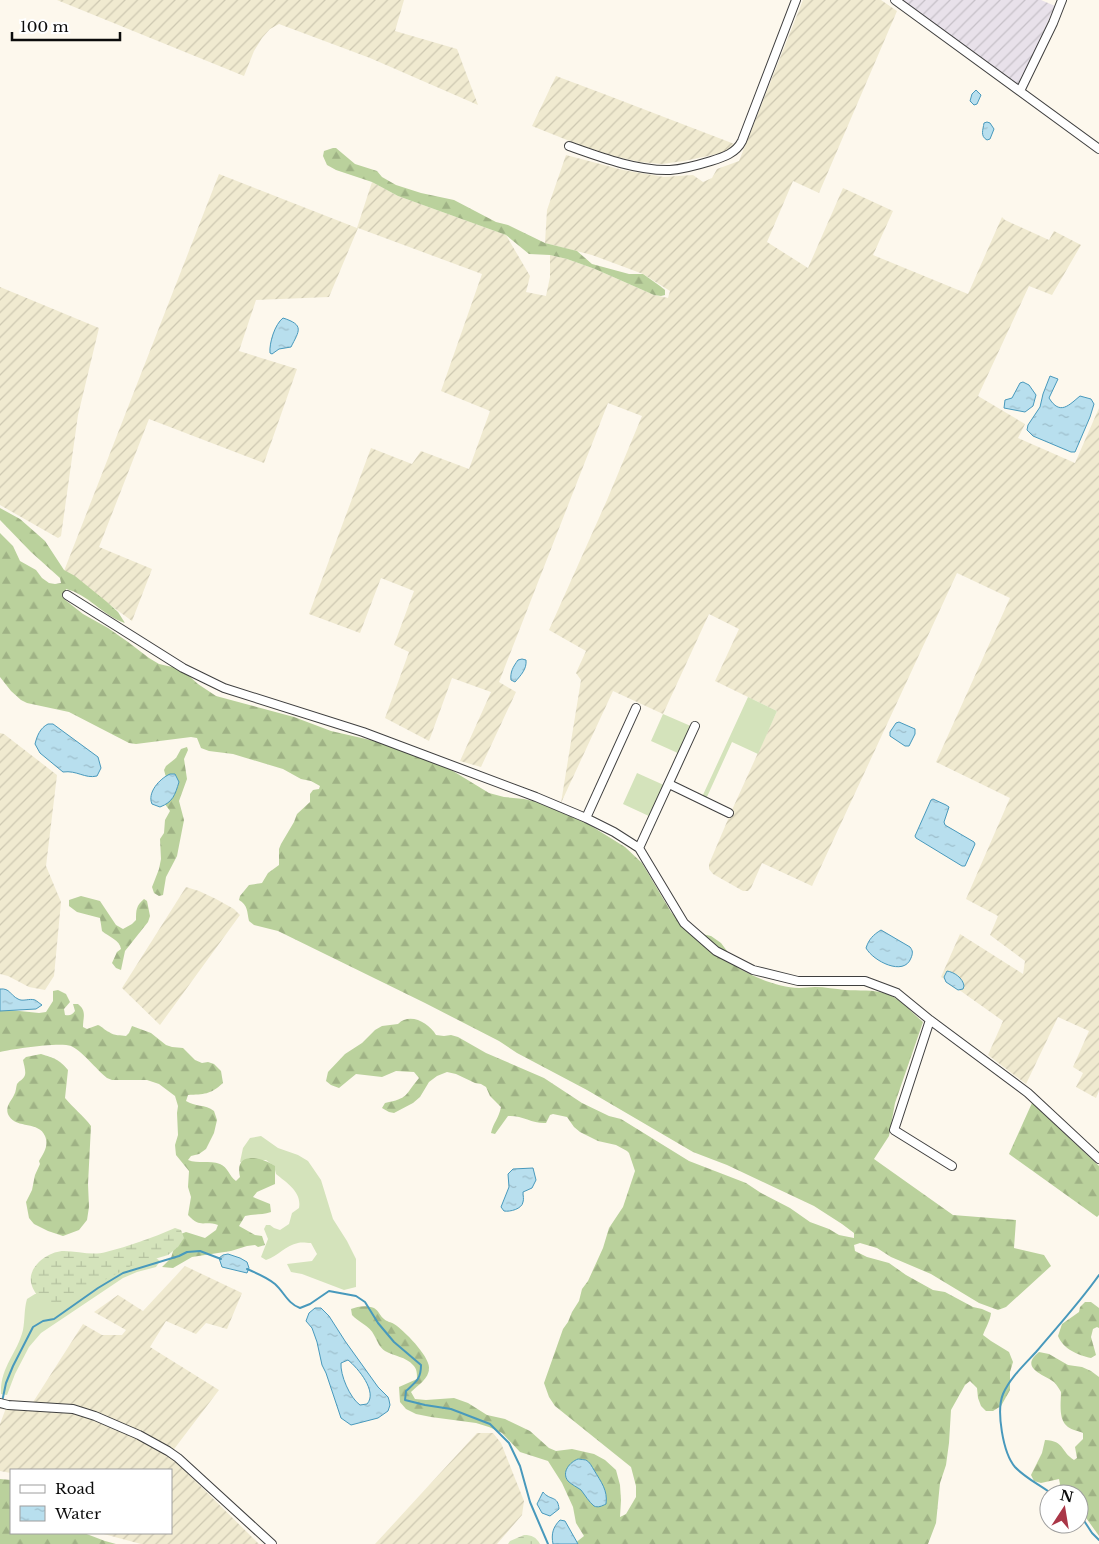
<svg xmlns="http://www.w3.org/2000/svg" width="1099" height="1544" font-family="'Libre Baskerville',serif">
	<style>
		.industrial { fill: url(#industrial-furrows) }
		.farmland { fill: url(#farmland-furrows) }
		.grass { fill: #d4e3bb }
		.forest { fill: url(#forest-firs) }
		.wetland { fill: url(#wetland-marsh) }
		.water { fill: url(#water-ripples); stroke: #4899bc; fill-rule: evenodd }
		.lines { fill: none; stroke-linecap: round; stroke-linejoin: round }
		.stream { stroke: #4899bc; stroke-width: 2 }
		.minor-casing { stroke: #3f3f3f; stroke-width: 10 }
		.minor { stroke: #fff; stroke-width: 8 }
	</style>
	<defs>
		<pattern id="industrial-furrows" width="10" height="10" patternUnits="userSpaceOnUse" patternTransform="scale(1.25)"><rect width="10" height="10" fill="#e8e1ea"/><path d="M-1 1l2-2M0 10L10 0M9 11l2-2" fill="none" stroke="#c6c0c8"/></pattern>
		<pattern id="farmland-furrows" width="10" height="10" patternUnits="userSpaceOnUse" patternTransform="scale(1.25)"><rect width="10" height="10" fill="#f0ead0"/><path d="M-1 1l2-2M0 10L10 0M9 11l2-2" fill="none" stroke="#cdc8b1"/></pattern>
		<pattern id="forest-firs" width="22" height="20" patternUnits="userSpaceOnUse" patternTransform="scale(1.25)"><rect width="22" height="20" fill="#bad19c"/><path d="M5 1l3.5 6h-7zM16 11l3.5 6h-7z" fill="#9fb285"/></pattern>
		<pattern id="wetland-marsh" width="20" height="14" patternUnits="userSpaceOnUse" patternTransform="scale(1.25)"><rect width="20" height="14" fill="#d4e3bb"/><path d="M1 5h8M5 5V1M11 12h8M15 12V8" fill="none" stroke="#b5c2a0"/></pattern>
		<pattern id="water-ripples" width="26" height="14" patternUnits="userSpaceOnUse" patternTransform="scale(1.25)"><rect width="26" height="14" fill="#b8dfee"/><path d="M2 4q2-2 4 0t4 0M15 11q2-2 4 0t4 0" fill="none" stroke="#9dbecb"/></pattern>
	</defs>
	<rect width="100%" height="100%" fill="#fdf8ed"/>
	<path class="industrial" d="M902 0H1041L1055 6 1019 86Z"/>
	<path class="farmland" d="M57 0H404L395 31 457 49 478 105 370 58 279 24 270 29 262 38 254 51 244 76Z
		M803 0H881L897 11 819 193 793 181 767 242 808 268 843 188 893 211 873 255 968 294 1002 217 1005 220 1049 240 1054 231 1081 245 1052 295 1029 286 978 396 1025 424 1018 438 1075 463 1099 408V1091L1096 1098 1076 1087 1083 1073 1073 1067 1089 1031 1058 1017 1026 1084 988 1055 1003 1021 941 977 960 934 1023 974 1025 961 990 935 998 916 966 899 1010 798 936 762 1010 598 957 573 812 886 762 863 751 888 748 891H743L713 874 709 869V864L732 810 777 711 715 681 739 629 709 614 663 714 613 691 561 803 581 680 576 673 586 651 549 630 607 500 642 416 608 403 499 682 516 692 481 767 460 761 491 692 452 678 429 741 385 718 409 652 394 645 414 591 381 578 360 633 309 614 371 448 412 464 421 451 469 469 490 411 441 391 482 274 358 228 329 297 256 300 239 351 297 369 264 463 149 419 99 547 152 569 132 621 64 571 219 174 357 228 372 182 398 196 506 235 530 276 526 292 546 296 550 277V255L567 259 595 269 654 295 668 298 670 291 643 274 592 255 545 243 547 210 566 155 623 170 664 177 693 175 703 182 712 178 717 169 739 161Z
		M556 76 604 94 737 145 722 153 684 161 662 164 640 162 613 156 587 148 532 126Z
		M0 287 99 328 78 415 61 536 58 538 0 505Z
		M0 733 4 734 57 775 46 866 61 902 54 976 45 990 29 987 8 976 0 974Z
		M186 887 199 891 216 899 234 909 240 915 160 1025 122 988Z
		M185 1266 242 1293 227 1329 206 1323 196 1334 166 1321 150 1347 219 1390 168 1457 173 1459 259 1544H141L100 1533H171V1470H11V1473L0 1471V1424L6 1408 28 1410 83 1324 102 1335H122L126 1330 94 1312 118 1295 143 1311Z
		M477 1433H493L501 1443 524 1501 522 1515 497 1544H375Z"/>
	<path class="grass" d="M748 697 777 711 758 754 732 742 706 799 702 797Z
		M663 714 693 727 680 754 651 741Z
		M637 773 666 786 651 817 623 804Z
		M261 1136 278 1148 298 1155 308 1161 321 1180 333 1219 347 1241 356 1259V1287L344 1290 302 1274 291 1272 287 1264 312 1261 317 1254 311 1243C307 1243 302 1242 298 1243 286 1245 278 1256 266 1260L261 1257 268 1239 264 1229 266 1225H270L274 1228 280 1230 289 1224 292 1213 299 1208C302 1192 287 1183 276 1174L274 1166 266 1160 240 1162 243 1148 250 1138Z
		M156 1258 160 1261 156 1267 137 1272 123 1278 41 1333 29 1347 15 1374 7 1395 1 1394C0 1367 17 1354 23 1330 25 1320 24 1309 27 1299L35 1294H51L125 1265Z"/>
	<path class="forest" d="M333 148H336L355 164 377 171 382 177 396 185 421 193 454 200 496 222 508 225 545 243 577 251 592 264 629 274H643L660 286 665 290V295L661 296 654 295 595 269 567 259 550 255 529 254 506 235 398 196 372 182 336 170 327 165 323 156 324 151Z
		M0 508 20 519 45 541 64 570 75 576 107 602 118 612 125 623C103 616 88 594 66 589L64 599 83 614 108 628 128 642 149 658 159 664 172 667 188 675 198 684 216 696 294 717 331 731 379 742 419 756 448 768 489 793 504 797 524 799 537 802 588 824 625 847 642 863 671 912 688 931 711 936 721 943 727 951 726 959C744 974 775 987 799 988 805 988 810 987 815 987 825 987 835 989 845 990 859 991 873 989 887 994 901 999 911 1012 923 1022L895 1103 889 1136 874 1159 953 1215 1016 1220 1014 1248 1044 1255 1051 1266 1006 1307 998 1310 979 1303 931 1274 891 1257 877 1248 860 1243 854 1245 855 1251 867 1257 889 1263 906 1275 933 1290 945 1292 973 1307 982 1309 991 1313C990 1321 986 1327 983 1335L991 1341 1009 1352 1013 1362 1010 1372V1390L1001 1406 993 1411H986L981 1406 978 1398 977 1388 970 1381 965 1385 951 1410 949 1443 946 1465 940 1483 936 1523 928 1544H574L584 1536 576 1523 573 1507 562 1483 548 1461 520 1452 502 1433 489 1427 476 1423 431 1417 416 1414 406 1409 400 1402 399 1387 417 1379C417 1373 417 1369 413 1365 406 1357 394 1356 385 1351 379 1347 378 1342 374 1335 370 1326 358 1322 352 1315L351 1309C358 1306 367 1305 374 1308 379 1311 380 1316 384 1319 387 1322 391 1322 394 1324 404 1330 430 1357 429 1368 429 1379 418 1385 411 1392L415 1399 426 1400 454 1398 468 1403 487 1415 505 1419 530 1431 549 1448 556 1451 572 1449 594 1454 605 1460 616 1470 620 1485 621 1500 620 1517 626 1514 636 1497V1486L631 1467 555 1406 549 1397 544 1383 563 1329 568 1322 572 1312 579 1301 582 1289 588 1281 603 1248 609 1228 623 1207 635 1171 629 1153 627 1151 616 1145 598 1141 580 1132 574 1127 567 1117 553 1114 550 1115 546 1123C533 1124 522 1115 508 1116L495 1134 491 1133C493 1123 499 1118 501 1107L490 1096 486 1087 481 1084 475 1083 456 1074 447 1072 437 1076 429 1082 420 1097 413 1103 394 1113 389 1112 382 1108 385 1103C409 1098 404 1096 419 1078L414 1072 396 1071 382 1077 356 1074 339 1088 331 1085 326 1081 328 1072 345 1054 362 1043 375 1030 382 1026 398 1024C410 1012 429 1023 436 1035L444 1036 451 1035 458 1037 486 1053 544 1078 582 1103 609 1116 621 1119 689 1161 746 1183 761 1193 790 1208 810 1222 829 1229 839 1235 854 1238V1233L842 1224 814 1206 727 1165 693 1152 587 1090 517 1053 499 1041 425 1003 278 931 254 925 249 921C247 912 248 905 239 900L240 896 249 885 262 883 268 873 279 865V849L281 844 294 822 297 814 310 802V794L313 790 319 789 320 786 311 781 301 779 283 769 233 754 209 751 201 748 197 738 191 737 136 744 129 743 69 712 27 703 21 700 11 691 0 677V533L13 546 20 561 36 570 42 578 49 583 55 584 61 583 60 578 31 552 0 520Z
		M187 747 188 750 184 759 187 779 179 801 184 820 177 856 166 877 163 895 159 896 154 893 152 887 154 882 159 869 161 859 160 839 164 833 165 820 170 811 162 800 167 781 164 770 166 766 176 758 181 749Z
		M81 896 100 901 116 925 123 929 132 924 136 920C136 910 136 906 144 899L147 901 150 916 148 922 125 951 121 970 116 968 112 963 117 952 121 949C120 940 109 937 102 931L100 918 77 912 69 906V900Z
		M58 990 66 994 70 1002 64 1009 65 1015C70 1016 72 1015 75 1011L73 1004H78C87 1011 83 1017 83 1027L87 1029 98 1025C103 1027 104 1030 109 1032 114 1036 121 1035 126 1036L129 1033 132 1026 151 1033 166 1045 172 1047 183 1048 195 1060 202 1063 208 1062 214 1064 221 1071 223 1083C210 1095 204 1094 188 1095L186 1101C195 1107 205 1104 214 1111L217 1120 214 1133 206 1149 199 1154 191 1156 188 1160C198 1164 209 1160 220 1164 228 1167 229 1176 236 1181L240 1177C234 1151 259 1156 275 1166V1184L257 1192 253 1197 270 1204 271 1212C262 1215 254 1214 245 1216L239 1226 255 1235 262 1236 265 1245 258 1247 255 1245 247 1246 231 1251 192 1257 173 1268 162 1267 171 1258 178 1235 186 1232 205 1238 216 1230 218 1225C203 1220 201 1229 188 1215L191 1197 188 1187 189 1171 176 1155 175 1145 178 1135 177 1113 178 1106 175 1096 159 1084 147 1080H112L107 1078C97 1070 81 1050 71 1046 59 1042 13 1049 0 1052V1009L39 1013 46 1012 53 1001V991Z
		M41 1054C54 1058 59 1059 68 1070L65 1098C73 1108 83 1115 91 1126L88 1184 89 1207 87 1220 79 1230 63 1236 48 1231 34 1224 29 1218 26 1202 32 1190 35 1175 40 1164 39 1161C44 1153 49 1145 45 1136 39 1121 17 1129 9 1116 4 1107 11 1102 14 1095 16 1092 16 1087 17 1084 20 1080 23 1080 25 1075 26 1071 24 1065 23 1060L26 1057Z
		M1032 1103 1099 1166V1215L1097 1217 1009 1154Z
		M1085 1302H1091L1099 1308V1328L1097 1327 1093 1329 1091 1337 1096 1355 1091 1358C1078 1355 1063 1349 1058 1336L1062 1324 1079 1312 1080 1307Z
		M1039 1352 1049 1354 1068 1365 1082 1367 1091 1371 1099 1377V1536L1079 1508V1494H1060L1057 1489 1060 1484 1059 1479 1041 1483 1034 1481 1031 1475 1042 1453 1045 1440C1065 1441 1060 1451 1074 1460L1077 1458 1075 1447 1083 1439V1433C1079 1431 1072 1430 1068 1427 1058 1420 1061 1403 1061 1392 1059 1389 1057 1385 1054 1382 1043 1374 1019 1368 1039 1352Z
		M0 1479 11 1480V1533H84L105 1541 116 1544H0Z"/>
	<path class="wetland" d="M175 1228 181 1230 184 1238 178 1247 168 1255 131 1266 99 1283 77 1299 61 1305 42 1302C39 1297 34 1292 32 1286 25 1268 48 1251 64 1251 78 1251 92 1256 106 1252 129 1246 152 1238 175 1228Z
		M524 1535C532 1535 536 1537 540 1544H508L510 1541Z"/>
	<path class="water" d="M976 90 981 95 977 104 974 105 970 101 972 94Z
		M987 122 990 123 994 129 990 139 987 140C980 136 983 130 984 123Z
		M283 318C305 325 299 331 291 347L279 349 272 354 270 353C269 343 275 324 283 318Z
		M1050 376 1058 379 1049 398C1060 416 1069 405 1080 396L1091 399 1094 404 1090 417 1075 452H1071L1033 436 1027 430 1028 425 1040 407 1043 394Z
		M1023 382 1029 385 1036 395 1033 406 1025 412 1004 408 1005 400 1012 398 1020 383Z
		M522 659 526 660C527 669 521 675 515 682L511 680C510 672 513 667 518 660Z
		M899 722 915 729V734L909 746H905L890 736V732L896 723Z
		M48 724H53L98 757 101 768 97 776C85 779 77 770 63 772L40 753 35 744C37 736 40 728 48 724Z
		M170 774H175L179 782C175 795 173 802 160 807L152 804C147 793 159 779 170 774Z
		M933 799 946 805 949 807 944 822 945 825 974 842 975 844 965 866H962L916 838 915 836 931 800Z
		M881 930 910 947C913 951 913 953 911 958 904 977 873 961 866 948 869 939 873 935 881 930Z
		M947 971C954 972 963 978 964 986L963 989 958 990 946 982 944 977Z
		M0 989C10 988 10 995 18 999 23 1002 29 998 35 1000 37 1001 39 1003 42 1005L36 1009 0 1011Z
		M533 1168 536 1180 532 1188 523 1192C523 1196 524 1199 523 1202 522 1209 510 1212 504 1211L501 1207 509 1187 508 1174 513 1169Z
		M228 1254 240 1258 247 1262 249 1268 247 1273 222 1267 219 1258 223 1255Z
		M315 1308H321L329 1316 345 1341 378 1387 388 1397 389 1400 390 1405 388 1411 378 1418 351 1425 341 1418 326 1373 322 1365 317 1342 312 1328 306 1321 309 1313ZM348 1360C358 1368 378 1392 367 1404L360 1405C350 1398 340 1375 341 1363Z
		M578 1459C579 1459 586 1460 586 1460 590 1462 592 1467 594 1470 601 1482 608 1490 606 1504 602 1506 598 1508 594 1506 589 1502 585 1495 581 1490 577 1487 572 1485 568 1481 561 1472 570 1462 578 1459Z
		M543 1492C550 1501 558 1495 559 1509L550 1516 542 1513 537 1504Z
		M560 1520 565 1521 578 1544H553C551 1534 553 1527 560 1520Z"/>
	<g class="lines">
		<path class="stream" d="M247 1269C256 1273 267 1277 275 1284 284 1292 288 1304 300 1308L310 1304 329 1291 356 1296 365 1302 378 1323 394 1342 421 1365C421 1379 416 1382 406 1391L405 1400 425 1405 451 1409 490 1424 509 1443 520 1466 530 1502 548 1544
			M2 1402 6 1383 13 1366 33 1327 43 1321 54 1319 98 1288 123 1273 179 1256 187 1252 200 1251 221 1259
			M1052 1494C1040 1485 1025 1478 1015 1467 1003 1453 996 1411 1003 1394 1010 1378 1024 1365 1036 1352 1057 1327 1080 1302 1099 1275
			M1079 1513 1092 1533 1099 1540"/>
		<g class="minor-casing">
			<path id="minor" d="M895 0 1099 149
				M1020 91 1053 23 1062 0
				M569 146C600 157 637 171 670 170 684 169 698 165 711 161 724 157 736 153 742 141L796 0
				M67 595 183 668 224 688 363 732 536 797 586 818 614 832 639 848 684 923 716 951 753 970 798 981H865L897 993 930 1020 1028 1093 1099 1159
				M669 784 729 813
				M586 818 636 708
				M639 848 695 726
				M930 1020 894 1130 952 1166
				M0 1403 8 1405 73 1409 95 1416 139 1435 168 1451 178 1458 272 1544"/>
		</g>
		<use href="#minor" class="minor"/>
	</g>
	<rect x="10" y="1469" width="162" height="65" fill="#ffffff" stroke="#9e9e9e"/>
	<rect x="20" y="1485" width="25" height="8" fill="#ffffff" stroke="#9e9e9e"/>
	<text x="55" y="1494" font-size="15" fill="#0c0c0c">Road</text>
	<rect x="20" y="1506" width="25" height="15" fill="url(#water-ripples)" stroke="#9e9e9e"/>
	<text x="55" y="1519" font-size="15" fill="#0c0c0c">Water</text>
	<g transform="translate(1064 1509) rotate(12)"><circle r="24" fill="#ffffff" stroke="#9e9e9e"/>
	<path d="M0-4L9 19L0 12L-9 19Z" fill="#aa3647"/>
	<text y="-8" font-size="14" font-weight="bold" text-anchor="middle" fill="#0c0c0c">N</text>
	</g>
	<path d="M12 32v8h108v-8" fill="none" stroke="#0c0c0c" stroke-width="2.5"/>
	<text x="20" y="32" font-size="15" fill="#0c0c0c" stroke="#ffffff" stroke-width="4" paint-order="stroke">100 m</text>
</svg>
